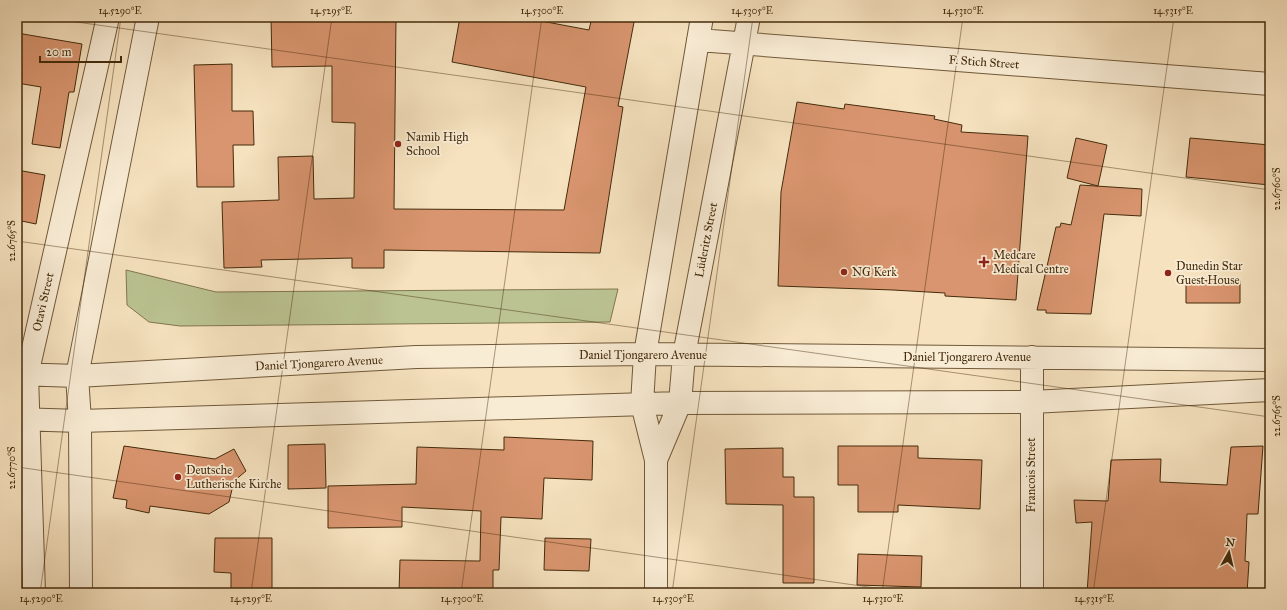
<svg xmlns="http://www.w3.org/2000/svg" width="1287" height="610" font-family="'IM FELL Great Primer',serif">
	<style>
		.green { fill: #bbc392; stroke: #80774e }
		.building { fill: #d9956f; stroke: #442b0b }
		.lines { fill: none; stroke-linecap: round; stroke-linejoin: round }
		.minor-casing { stroke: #705938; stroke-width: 24 }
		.minor { stroke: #f9ecd5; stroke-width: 22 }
		.ticks { fill: none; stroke: #442b0b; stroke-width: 1; stroke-opacity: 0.45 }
		.poi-dot { fill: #8f2418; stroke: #f9ecd5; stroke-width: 1.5 }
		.labels { text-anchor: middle; stroke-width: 3.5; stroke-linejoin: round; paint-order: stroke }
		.street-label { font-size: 12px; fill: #442b0b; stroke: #f9ecd5 }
		.poi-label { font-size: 12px; fill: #442b0b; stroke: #f9ecd5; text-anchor: start }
		.neatline { fill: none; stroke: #442b0b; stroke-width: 1.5 }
		.ticks-label { font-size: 10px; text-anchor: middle; fill: #442b0b }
	</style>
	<rect width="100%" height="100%" fill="#f6e2bf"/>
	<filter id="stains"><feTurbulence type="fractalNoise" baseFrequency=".005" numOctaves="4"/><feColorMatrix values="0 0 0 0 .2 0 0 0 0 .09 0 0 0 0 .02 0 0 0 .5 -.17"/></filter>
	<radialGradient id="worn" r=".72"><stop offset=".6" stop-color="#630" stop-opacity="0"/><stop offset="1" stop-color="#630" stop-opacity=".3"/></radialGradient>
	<path class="green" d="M126 270 216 292 618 289 610 322 180 326 149 322 127 305Z"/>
	<path class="building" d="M271 17H396L394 209 564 210 586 87 452 62 460 17H520L589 30 592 17H635L618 106 623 107 600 253 384 250V268H352V258L261 260 262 267 224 268 222 202 279 200 278 157 313 156 314 199 354 198 355 123 332 122V66L272 67Z
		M17 33 82 44 74 92H69L60 148 32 144 41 87 17 83Z
		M232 64V111H253L254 145H233L234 187H197L194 65Z
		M797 102 844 109 845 104 935 116 934 119 962 125 961 132 1028 136 1016 300 945 296V293L893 290 778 286 781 192Z
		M1076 138 1107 145 1098 186 1067 178Z
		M1190 138 1270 145V185L1186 177Z
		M17 170 45 175 36 224 17 220Z
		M1080 185 1142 189 1141 216 1104 214 1091 314 1046 313V310H1037L1056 227H1060L1061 223 1071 225Z
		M1240 280V303H1186V281Z
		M504 437 593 441 592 480 544 478 542 519 501 517 499 570H493V593H399L400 560 480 561 481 511 402 507V527L328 528V486L416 484 417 447 504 450Z
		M325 444 326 488 288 489V445Z
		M124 446 215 459 234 449 246 471 234 481 229 502 209 514 150 506 149 513 126 508 127 500 113 498Z
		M838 446H918V458L982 460 980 509 898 505V512H858V485H838Z
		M1263 446 1258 514H1247L1245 561 1249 562 1247 593H1087L1092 522 1076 523 1074 500 1108 501 1111 460 1161 459 1160 482 1227 485 1231 447Z
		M783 448V477H794V497H814V583H783V505L726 504 725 449Z
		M215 538H272V593H231V573L214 572Z
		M545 538 591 539 589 571 544 570Z
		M858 554 922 556 921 587 857 585Z"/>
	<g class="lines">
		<g class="minor-casing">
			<path id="minor" d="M698 40 1270 84
				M17 374 77 376 416 357 645 354 1270 360
				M17 419 80 421 680 403 1031 402 1270 390
				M656 460 680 403 684 355 749 17
				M34 593 27 375 108 17
				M81 593 80 421 77 376 148 17
				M656 593V460L642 404 645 354 702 17
				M1032 593V357"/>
		</g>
		<use href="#minor" class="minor"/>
	</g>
	<path class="ticks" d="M41 17 1270 190M17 241 1270 417M17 467 911 593M40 593 121 17M251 593 332 17M461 593 542 17M672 593 753 17M882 593 963 17M1093 593 1174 17"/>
	<g class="poi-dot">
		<circle cx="398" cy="144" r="4"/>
		<path d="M982 256h4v4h4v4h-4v4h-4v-4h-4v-4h4z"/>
		<circle cx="844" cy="272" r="4"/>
		<circle cx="1168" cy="273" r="4"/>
		<circle cx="178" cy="477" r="4"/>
	</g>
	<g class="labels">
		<g class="street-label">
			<text transform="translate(984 62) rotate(4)" y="4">F. Stich Street</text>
			<text transform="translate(706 240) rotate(-79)" y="4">Lüderitz Street</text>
			<text transform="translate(43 302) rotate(-77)" y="4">Otavi Street</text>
			<text x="643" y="359">Daniel Tjongarero Avenue</text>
			<text x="967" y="361">Daniel Tjongarero Avenue</text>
			<text transform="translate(319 363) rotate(-3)" y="4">Daniel Tjongarero Avenue</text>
			<text transform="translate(1031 475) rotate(-90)" y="4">Francois Street</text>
		</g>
		<g class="poi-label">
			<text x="406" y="141">Namib High<tspan x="406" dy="14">School</tspan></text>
			<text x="993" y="259">Medcare<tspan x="993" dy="14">Medical Centre</tspan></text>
			<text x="1176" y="270">Dunedin Star<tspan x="1176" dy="14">Guest House</tspan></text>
			<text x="852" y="276">NG Kerk</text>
			<text x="186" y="474">Deutsche<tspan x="186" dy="14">Lutherische Kirche</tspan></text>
		</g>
	</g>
	<rect width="1287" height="610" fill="none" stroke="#f6e2bf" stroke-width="44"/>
	<g transform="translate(1229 552) rotate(8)" stroke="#f9ecd5" stroke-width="3" paint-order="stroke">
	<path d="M0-3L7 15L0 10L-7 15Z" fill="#442b0b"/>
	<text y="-6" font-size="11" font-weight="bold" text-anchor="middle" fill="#442b0b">N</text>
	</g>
	<path d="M40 56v6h81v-6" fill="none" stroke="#442b0b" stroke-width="2"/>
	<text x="46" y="56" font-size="12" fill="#442b0b" stroke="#f9ecd5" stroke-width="3" paint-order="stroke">20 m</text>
	<rect x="22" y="22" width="1243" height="566" class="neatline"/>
	<g class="ticks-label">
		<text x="120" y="14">14.5290°E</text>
		<text x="331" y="14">14.5295°E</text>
		<text x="542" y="14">14.5300°E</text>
		<text x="752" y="14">14.5305°E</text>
		<text x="963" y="14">14.5310°E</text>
		<text x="1173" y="14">14.5315°E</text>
		<text transform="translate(1276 189) rotate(-90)" y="4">22.6760°S</text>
		<text transform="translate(11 241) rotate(-90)" y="4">22.6765°S</text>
		<text transform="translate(1276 416) rotate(-90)" y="4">22.6765°S</text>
		<text transform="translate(11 468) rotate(-90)" y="4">22.6770°S</text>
		<text x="41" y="602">14.5290°E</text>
		<text x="251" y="602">14.5295°E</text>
		<text x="462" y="602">14.5300°E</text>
		<text x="673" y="602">14.5305°E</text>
		<text x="883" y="602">14.5310°E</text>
		<text x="1094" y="602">14.5315°E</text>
	</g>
	<rect width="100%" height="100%" filter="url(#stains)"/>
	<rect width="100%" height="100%" fill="url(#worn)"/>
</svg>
